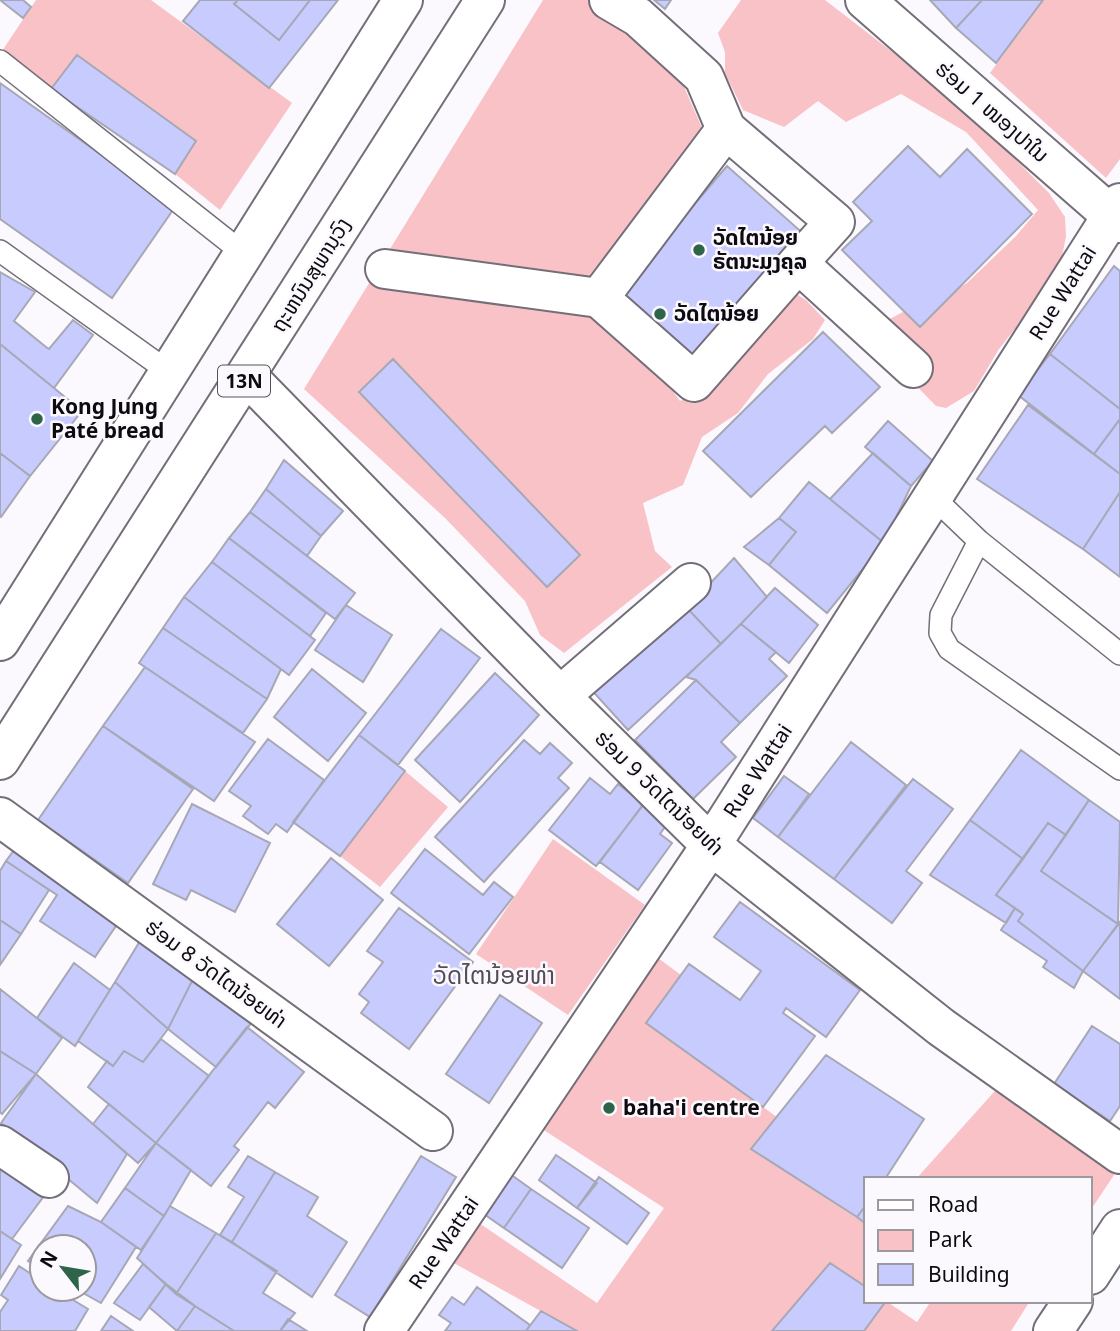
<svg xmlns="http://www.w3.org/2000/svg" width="1120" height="1331" font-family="'Noto Sans','Noto Sans Lao',sans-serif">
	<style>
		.green { fill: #f8c2c7 }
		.building { fill: #c7cbfe; stroke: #a7a8b5; stroke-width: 2 }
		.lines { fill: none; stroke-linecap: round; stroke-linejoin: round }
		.service-casing { stroke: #746e79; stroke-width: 24 }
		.minor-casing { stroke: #746e79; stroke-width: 42 }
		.trunk-casing { stroke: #746e79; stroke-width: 42 }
		.service { stroke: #fff; stroke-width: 21 }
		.minor { stroke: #fff; stroke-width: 38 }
		.trunk { stroke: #fff; stroke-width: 38 }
		.poi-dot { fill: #2e644a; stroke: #fcf9fe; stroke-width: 2.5 }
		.labels { text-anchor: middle; stroke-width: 5; stroke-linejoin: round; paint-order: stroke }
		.shield { fill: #fcf9fe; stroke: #555257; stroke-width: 2 }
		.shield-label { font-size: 19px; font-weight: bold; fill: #0d0b0f }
		.street-label { font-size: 21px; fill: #0d0b0f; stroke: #fcf9fe }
		.poi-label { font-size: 21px; font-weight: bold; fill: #0d0b0f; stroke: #fcf9fe; text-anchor: start }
		.quarter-label { font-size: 24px; fill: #534d57; stroke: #fcf9fe }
	</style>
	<rect width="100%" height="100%" fill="#fcf9fe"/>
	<path class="green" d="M36 0H151L292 103 220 210 175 174 196 141 77 55 51 89 2 51Z
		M543 0H589L616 15 678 73 702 128 639 224V344L680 401 710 382 782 285 806 300 825 320 813 339 768 374 738 413 702 437 683 485 643 503 655 551 672 567 564 653 540 635 525 601 445 518 304 389Z
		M741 0H825L960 104 1049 193 1065 217 1066 236 1059 273 999 349 974 391 946 408 936 406 896 365 886 321 903 312 918 313 967 283 1016 236 1038 210 966 132 901 94 846 122 818 101 784 127 743 110 725 73V52L718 33Z
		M1043 0H1120V159L1106 178 990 73Z
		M405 771 448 807 380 887 340 856Z
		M553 839 645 905 568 1015 476 954Z
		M650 952 681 975 646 1023 777 1117 752 1149 866 1224V1287L830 1263 772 1331H577L452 1262 479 1223 597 1303 664 1208 533 1123Z
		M1002 1083 1120 1166 1090 1211V1179H916Z
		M886 1301 917 1322 931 1301H1030L1011 1331H864Z"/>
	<path class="building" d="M0 0H23L31 7 23 18Z
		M200 0H238L234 4 279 40 310 0H338L269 88 183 21Z
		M238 0H310L279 40 234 4Z
		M654 0H671L665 9Z
		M930 0H982L956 28Z
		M982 0H1043L996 63 956 28Z
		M77 55 196 141 175 174 51 89Z
		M0 83 175 207 112 298 0 219Z
		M908 146 940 177 967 149 1032 214 920 327 842 250 872 221 853 202Z
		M727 166 806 236 699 365 617 295Z
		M1114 266 1120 271V409L1050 354Z
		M0 272 35 292 14 321 46 347 49 349 73 320 93 335 54 388 0 344Z
		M823 332 880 387 832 433 825 426 751 497 703 451Z
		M0 344 82 411 30 476 0 453Z
		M1050 354 1120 409V419L1094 454 1018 395Z
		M393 359 580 555 547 587 359 392Z
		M1028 405 1120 474V492L1083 549 977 479Z
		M1120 419V474L1094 454Z
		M888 421 933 461 911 486 865 447Z
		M0 453 30 476 1 517 0 516Z
		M873 453 911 486 884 543 830 499Z
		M284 460 343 511 321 536 266 489Z
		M809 482 884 543 827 613 769 565 796 532 779 518Z
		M266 489 321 536 307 556 250 512Z
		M1120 492V577L1083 549Z
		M250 512 355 593 335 619 229 538Z
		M779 518 796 532 769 565 744 547Z
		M229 538 326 613 310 636 212 562Z
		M734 558 767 597 721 644 687 608Z
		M212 562 315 640 289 675 184 597Z
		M775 588 818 625 789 663 741 624Z
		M184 597 281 669 267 699 163 628Z
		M346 605 392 635 363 682 315 650Z
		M687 608 721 644 628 730 587 685Z
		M741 624 776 652 769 659 787 676 740 723 696 680 686 677Z
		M163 628 267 699 243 733 139 663Z
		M441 629 480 658 398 765 359 735Z
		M145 667 255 742 214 801 103 726Z
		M312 669 366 713 328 761 274 717Z
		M495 673 539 715 460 802 415 760Z
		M696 680 740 723 721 742 736 757 693 799 635 740Z
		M103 726 193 789 128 883 38 820Z
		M359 735 405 771 340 856 293 822Z
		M268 739 324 780 287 832 276 824 268 834 243 816 251 806 229 791Z
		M524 740 540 754 550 743 572 763 558 778 569 788 484 882 435 837Z
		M851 742 906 785 834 879 778 837Z
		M1021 750 1089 800 1066 835 1048 823 1023 859 970 820Z
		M784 776 809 794 778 837 753 818Z
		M590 778 610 794 618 784 644 804 596 866 549 830Z
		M913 779 953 809 906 871 922 883 892 923 834 879Z
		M1089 800 1120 822 1118 924 1041 871Z
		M645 802 670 820 660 834 672 843 638 890 600 862Z
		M192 804 270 843 235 912 191 890 186 900 153 884Z
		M970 820 1023 859 996 895 1015 908 1006 923 930 875Z
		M1048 823 1066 835 1041 871 1118 924 1083 971 1018 921 1023 914 996 895Z
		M17 846 122 917 95 957 40 921 57 895 6 861Z
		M425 849 483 895 494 882 513 897 469 954 391 893Z
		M331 858 383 900 329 966 277 924Z
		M6 861 49 890 21 934 0 920V871Z
		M740 902 860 990 826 1037 786 1008 783 1013 815 1036 763 1107 646 1023 689 964 740 1000 761 971 714 937Z
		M399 908 473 962 409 1049 361 1013 369 1002 359 994 383 962 367 951Z
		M1015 908 1023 914 1018 921 1083 971 1074 988 1043 967 1047 961 1001 930Z
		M0 920 21 934 0 965Z
		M1120 922V999L1083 971Z
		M140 941 194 977 168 1029 115 982Z
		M74 963 110 990 75 1046 37 1018Z
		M194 977 257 1016 216 1067 168 1029Z
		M115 982 168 1029 143 1062 124 1051 113 1066 78 1041Z
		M0 989 62 1038 36 1074 0 1051Z
		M500 995 542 1023 489 1103 446 1074Z
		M1092 1026 1120 1044V1106L1110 1121 1054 1084Z
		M247 1027 304 1072 275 1108 268 1102 234 1146 239 1150 211 1186 156 1143Z
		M161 1039 209 1076 156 1143 88 1087 107 1061 113 1066 124 1051 143 1062Z
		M0 1051 36 1074 2 1114 0 1112Z
		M826 1055 924 1119 885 1179H866V1205L857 1217 751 1149Z
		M36 1074 127 1154 97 1203 1 1123Z
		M109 1104 156 1143 138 1163 93 1124Z
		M156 1143 191 1170 164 1216 125 1188Z
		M556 1155 597 1183 577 1208 539 1180Z
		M248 1156 275 1172 232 1242 220 1235 244 1197 228 1187Z
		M421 1156 456 1177 370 1317 335 1295Z
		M0 1159 47 1192 12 1239 0 1231Z
		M499 1166 531 1189 504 1228 471 1205Z
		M275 1172 318 1197 307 1216 347 1242 312 1297 232 1242Z
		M599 1177 649 1213 627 1244 577 1208Z
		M125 1188 164 1216 141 1250 101 1222Z
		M531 1189 589 1228 562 1268 504 1228Z
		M866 1205V1224L857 1217Z
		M68 1206 101 1222 136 1247 101 1303 76 1289H84V1247H42V1269L28 1261Z
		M170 1206 216 1233 176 1294 137 1258Z
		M0 1231 21 1245 0 1279Z
		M216 1233 277 1271 263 1293 295 1313 280 1331H234L176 1294Z
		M830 1263 866 1287V1301H886L864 1331H772Z
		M143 1264 166 1284 140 1320 114 1303Z
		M19 1266 42 1281V1289H55L88 1309 75 1331H0V1312L8 1300 1 1295Z
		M166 1284 195 1306 177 1331 149 1307Z
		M477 1287 530 1325 526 1331H445L451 1323 439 1315 452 1297 464 1305Z
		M195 1306 234 1331H177Z
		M541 1311 577 1331H526Z
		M111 1316 133 1331H101Z
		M288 1319 307 1331H280Z"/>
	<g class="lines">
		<g class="service-casing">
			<path id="service" d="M0 61 243 253
				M0 251 169 372
				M933 497 979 541 1120 654
				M979 541 941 615 940 633 949 649 1120 769"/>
		</g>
		<g class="minor-casing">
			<path id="minor" d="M609 0 638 17 704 77 726 129
				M865 0 1120 223
				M385 269 599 298 726 129 835 222 798 263 913 368
				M599 298 694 382 798 263
				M247 376 560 696 711 845 941 1027 1120 1154
				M560 696 691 583
				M0 817 433 1131
				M0 1145 49 1178
				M1090 1275 1120 1229
				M384 1331 711 845 1120 203
				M1053 1331 1073 1301"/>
		</g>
		<g class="trunk-casing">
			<path id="trunk" d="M0 641 403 0
				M0 760 485 0"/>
		</g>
		<use href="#service" class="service"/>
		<use href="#minor" class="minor"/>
		<use href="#trunk" class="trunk"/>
	</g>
	<g class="poi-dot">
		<circle cx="699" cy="250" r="7"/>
		<circle cx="660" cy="314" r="7"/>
		<circle cx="37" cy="419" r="7"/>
		<circle cx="609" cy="1108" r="7"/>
	</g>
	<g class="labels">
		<rect class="shield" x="218" y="365.5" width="52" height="31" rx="5"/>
		<g class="shield-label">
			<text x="244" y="388">13N</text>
		</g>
		<g class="street-label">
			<text transform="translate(992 112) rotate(41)" y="7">ຮ່ອມ 1 ໜອງປາໃນ</text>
			<text transform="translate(311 275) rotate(-58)" y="7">ຖະຫນົນສຸພານຸວົງ</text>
			<text transform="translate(1063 293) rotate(-58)" y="7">Rue Wattai</text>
			<text transform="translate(758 771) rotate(-57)" y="7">Rue Wattai</text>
			<text transform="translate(659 793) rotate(44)" y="7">ຮ່ອມ 9 ວັດໄຕນ້ອຍທ່າ</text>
			<text transform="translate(216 974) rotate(36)" y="7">ຮ່ອມ 8 ວັດໄຕນ້ອຍທ່າ</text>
			<text transform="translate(444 1243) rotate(-56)" y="7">Rue Wattai</text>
		</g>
		<g class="poi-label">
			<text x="713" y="245">ວັດໄຕນ້ອຍ<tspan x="713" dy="24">ຣັຕນະມຸງຄຸລ</tspan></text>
			<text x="674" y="321">ວັດໄຕນ້ອຍ</text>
			<text x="51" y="414">Kong Jung<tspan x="51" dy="24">Paté bread</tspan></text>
			<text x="623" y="1115">baha'i centre</text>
		</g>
		<g class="quarter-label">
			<text x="494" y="984">ວັດໄຕນ້ອຍທ່າ</text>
		</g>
	</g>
	<rect x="864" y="1177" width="228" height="126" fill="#fcf9fe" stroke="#9c9a9e" stroke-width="2"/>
	<rect x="878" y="1200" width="35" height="10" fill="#ffffff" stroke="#9c9a9e" stroke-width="2"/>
	<text x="928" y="1212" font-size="21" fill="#0d0b0f">Road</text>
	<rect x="878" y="1230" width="35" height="21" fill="#f8c2c7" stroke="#9c9a9e" stroke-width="2"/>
	<text x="928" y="1247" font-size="21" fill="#0d0b0f">Park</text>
	<rect x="878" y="1264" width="35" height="21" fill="#c7cbfe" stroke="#9c9a9e" stroke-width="2"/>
	<text x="928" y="1282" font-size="21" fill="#0d0b0f">Building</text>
	<g transform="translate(63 1268) rotate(301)"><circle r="33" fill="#fcf9fe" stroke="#9c9a9e" stroke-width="2"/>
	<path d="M0-5L12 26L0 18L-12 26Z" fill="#2e644a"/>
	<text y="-10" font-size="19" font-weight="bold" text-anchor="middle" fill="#0d0b0f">N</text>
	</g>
</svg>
